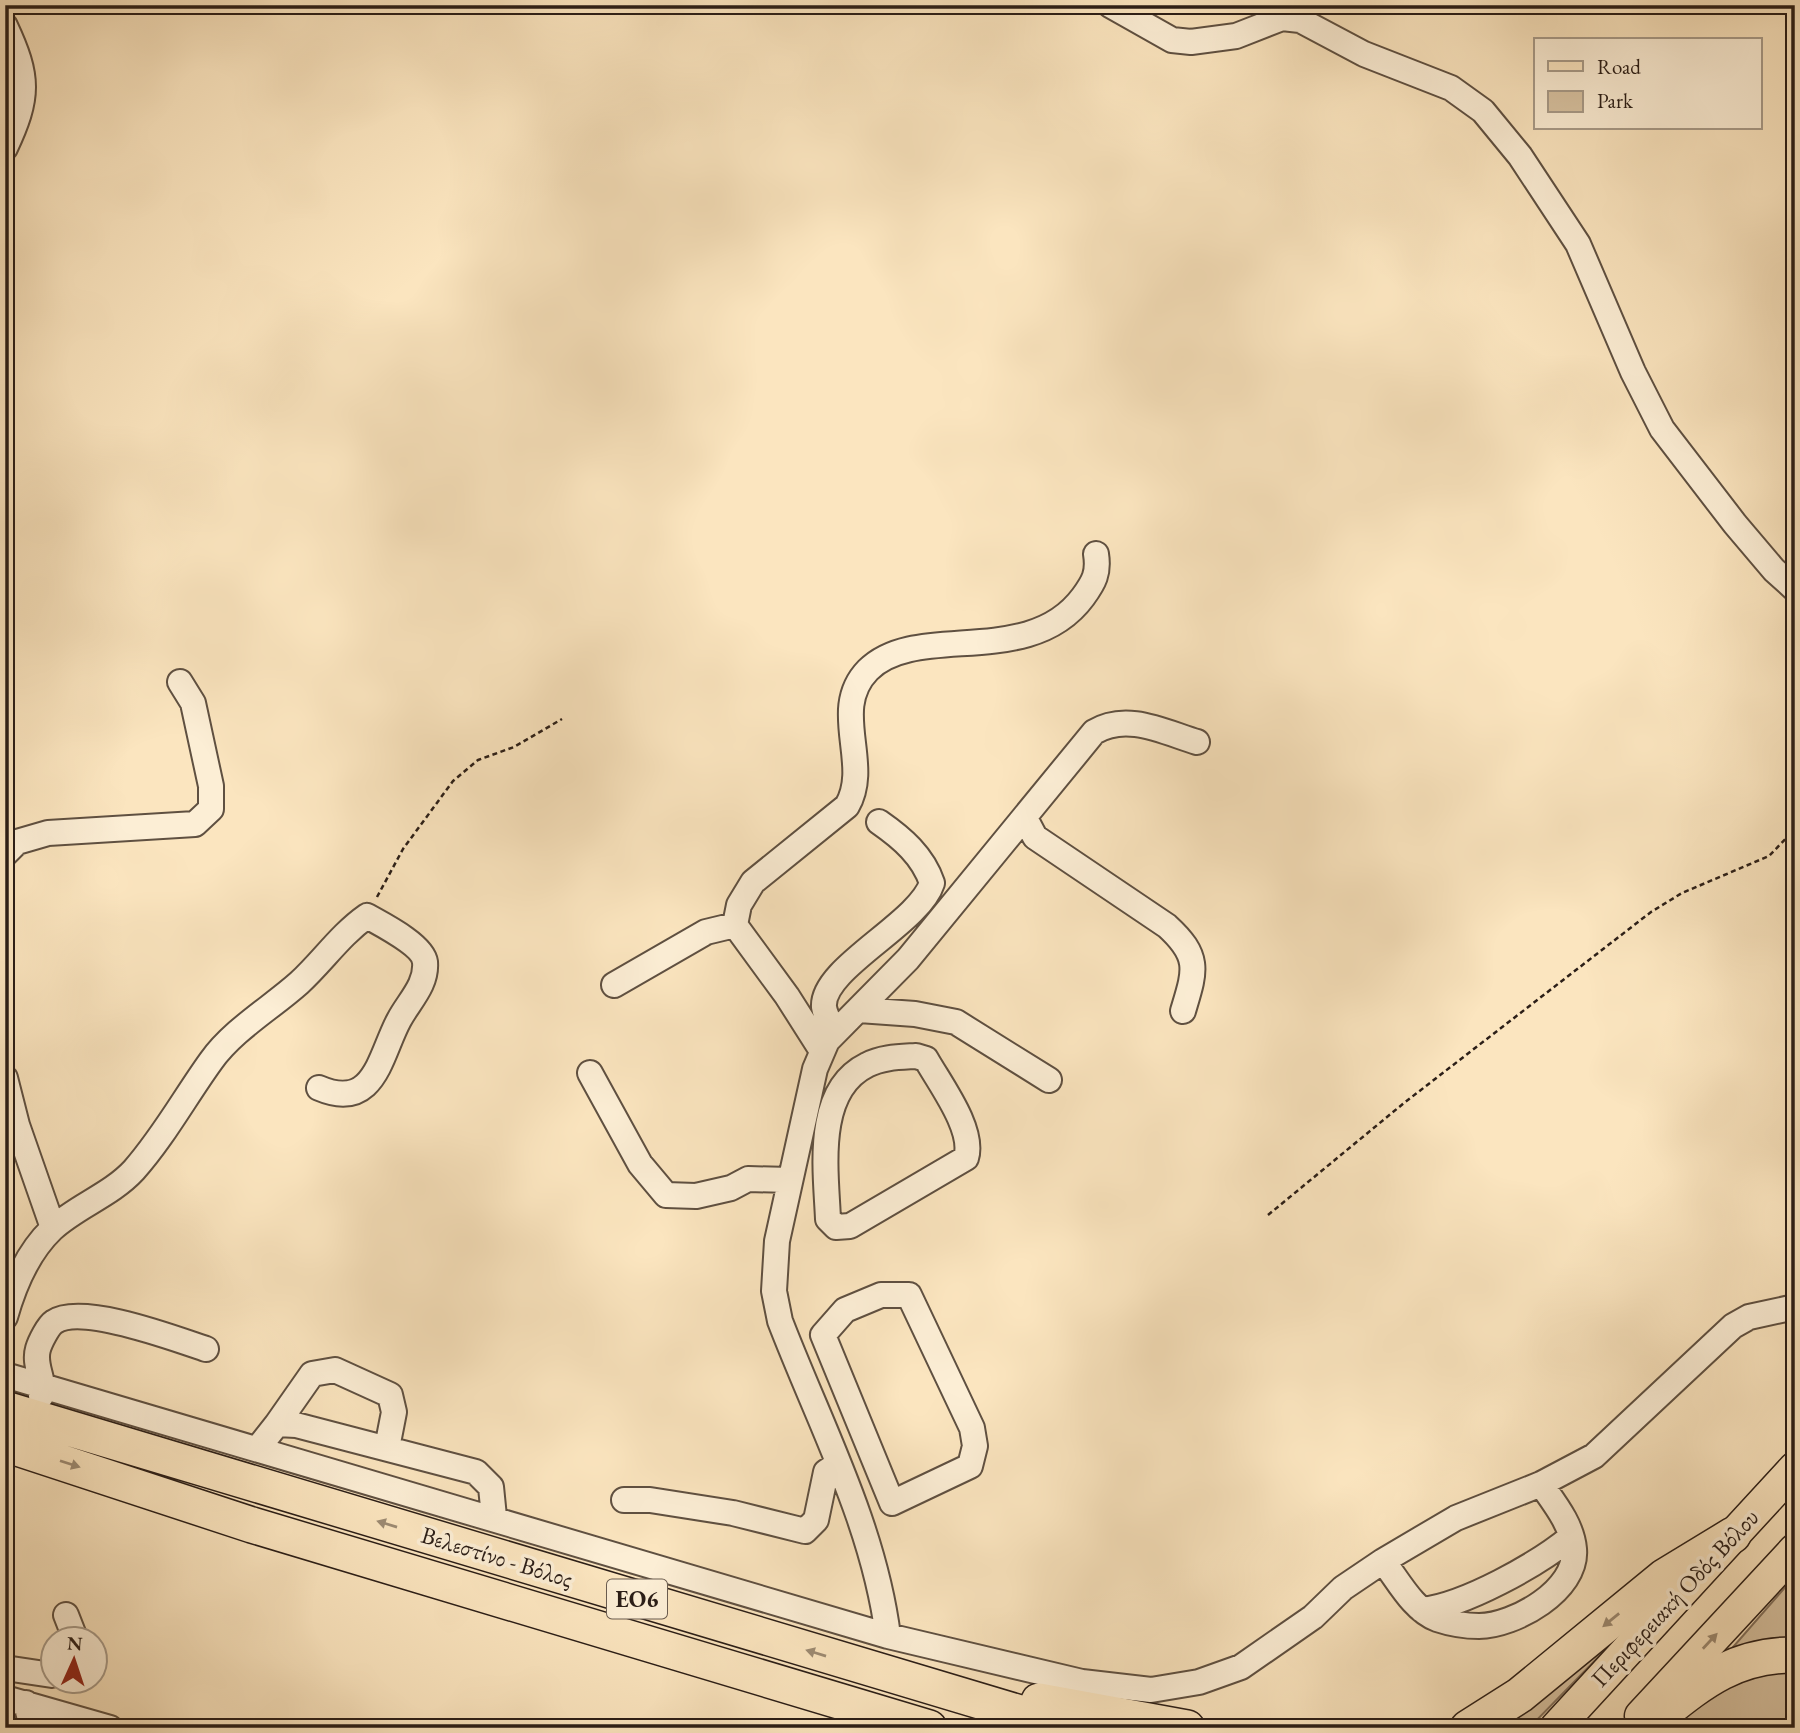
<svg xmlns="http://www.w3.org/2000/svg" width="1800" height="1733" font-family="'EB Garamond',serif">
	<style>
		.green { fill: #d8c3a2; stroke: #82705c; stroke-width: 2 }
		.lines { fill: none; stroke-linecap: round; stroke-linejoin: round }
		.minor-casing { stroke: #5f5041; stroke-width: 28 }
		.major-casing { stroke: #2b1e17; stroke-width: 35 }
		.highway-casing { stroke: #2b1e17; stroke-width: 38 }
		.path { stroke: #2b1e17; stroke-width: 2.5; stroke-dasharray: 5 3.5; stroke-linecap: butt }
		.minor { stroke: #fceed5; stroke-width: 24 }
		.major { stroke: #fbe5bf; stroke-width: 32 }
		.highway { stroke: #fbe5bf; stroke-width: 35 }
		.oneway { fill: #9d8b73 }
		.labels { text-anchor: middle; stroke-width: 7; stroke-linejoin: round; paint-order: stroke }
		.shield { fill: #fceed5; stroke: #6a5c50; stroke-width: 2 }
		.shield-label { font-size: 23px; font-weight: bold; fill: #2b1e17 }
		.street-label { font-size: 24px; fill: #2b1e17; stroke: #fceed5 }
	</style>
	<rect width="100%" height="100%" fill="#fbe5bf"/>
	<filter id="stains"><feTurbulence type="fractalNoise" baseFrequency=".00286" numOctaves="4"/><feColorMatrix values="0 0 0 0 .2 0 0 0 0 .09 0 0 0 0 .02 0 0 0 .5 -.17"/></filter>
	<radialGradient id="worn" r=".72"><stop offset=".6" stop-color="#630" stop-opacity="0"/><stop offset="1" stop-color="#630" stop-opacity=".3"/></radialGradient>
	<path class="green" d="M1795 1576V1645L1727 1654Z
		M1617 1638 1529 1728H1487Z
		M1795 1668V1728H1665L1724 1684Z"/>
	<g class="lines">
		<g class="minor-casing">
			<path id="minor" d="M1110 5 1172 40 1191 42 1236 36 1282 18 1300 20 1364 54 1451 88 1483 111 1520 156 1578 244 1633 372 1662 429 1735 524 1774 570 1795 589
				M5 26C29 77 29 97 5 148
				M1025 818 1035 837 1167 926C1201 957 1195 971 1183 1011
				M5 854 17 842 48 833 195 824 211 809V786L193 703 180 682
				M614 985 706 932 735 925
				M859 1010 915 1014 956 1022 1049 1080
				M834 1032C831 1025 825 1015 824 1007 821 968 919 924 932 883 923 856 902 838 879 822
				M822 1051 787 996 735 925 739 905 753 882 847 806C872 763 829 710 868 670 917 621 1029 670 1083 597 1094 582 1099 573 1096 554
				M916 1056 926 1059C940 1084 975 1130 966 1158L850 1226 836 1227 828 1219C826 1171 814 1091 867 1065 882 1057 900 1057 916 1056Z
				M590 1073 640 1164 666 1195 696 1196 731 1188 748 1179 790 1180
				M5 1078 17 1125 53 1228
				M881 1295H909L972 1428 975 1446 970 1466 892 1503 823 1335 845 1310Z
				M5 1317C14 1285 27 1253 52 1229 77 1206 111 1195 134 1170 164 1136 185 1097 211 1061 233 1030 271 1008 299 983 323 961 340 935 367 916 381 924 423 945 425 962 427 985 409 1001 399 1020 380 1055 375 1112 319 1088
				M5 1375 888 1636 1082 1682 1151 1690 1199 1682 1241 1667 1313 1617 1343 1588 1383 1561 1456 1518 1541 1484 1594 1456 1733 1326 1749 1317 1795 1307
				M41 1396C46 1380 33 1366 38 1349 40 1342 48 1326 54 1322 81 1303 176 1339 206 1349
				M277 1424 312 1374 335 1370 390 1395 394 1412 387 1448
				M258 1448 277 1424 296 1425 476 1472 491 1487 494 1517
				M624 1500H650L733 1513 805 1531 816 1520 826 1472 838 1464
				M1383 1561C1398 1580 1413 1610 1437 1619 1449 1623 1466 1626 1479 1626 1514 1626 1578 1590 1574 1549 1572 1525 1555 1504 1541 1484
				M1422 1610C1465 1605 1537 1565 1571 1537
				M66 1615 75 1638
				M888 1636C874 1525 820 1425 780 1321L774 1291 777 1241 815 1069 827 1041 908 959 1094 732C1127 712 1164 732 1197 742
				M5 1668 52 1675
				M5 1698 110 1728
				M26 1703 32 1728"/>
		</g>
		<g class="major-casing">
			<path id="major" d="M1641 1716 1795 1550
				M1556 1728 1795 1468"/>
		</g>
		<g class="highway-casing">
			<path id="highway" d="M5 1409 1070 1728
				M5 1444 252 1525 929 1728
				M1039 1701 1187 1728
				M1468 1728 1520 1695 1664 1577 1733 1535
				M1644 1728C1693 1690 1728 1654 1795 1655"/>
		</g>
		<path class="path" d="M377 897 403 849 453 781 478 760 514 747 562 719
			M1268 1215 1404 1103 1651 912 1682 893 1769 856 1795 829"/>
		<use href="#minor" class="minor"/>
		<use href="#major" class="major"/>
		<use href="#highway" class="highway"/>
	</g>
	<defs><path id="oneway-solid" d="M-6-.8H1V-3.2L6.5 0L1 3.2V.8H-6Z" transform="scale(1.75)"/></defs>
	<g class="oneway">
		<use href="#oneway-solid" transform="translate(70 1464) rotate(18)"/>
		<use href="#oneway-solid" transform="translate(387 1524) rotate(-163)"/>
		<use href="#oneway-solid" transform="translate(1611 1620) rotate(141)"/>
		<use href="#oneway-solid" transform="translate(1710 1641) rotate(-47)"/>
		<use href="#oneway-solid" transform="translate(816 1653) rotate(-163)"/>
	</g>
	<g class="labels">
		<rect class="shield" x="607" y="1579.5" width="60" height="39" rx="5"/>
		<g class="shield-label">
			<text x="637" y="1607">ΕΟ6</text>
		</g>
		<g class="street-label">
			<text transform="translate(497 1557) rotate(17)" y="8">Βελεστίνο - Βόλος</text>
			<text transform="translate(1675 1598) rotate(-47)" y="8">Περιφερειακή Οδός Βόλου</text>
		</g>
	</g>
	<rect width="1800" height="1733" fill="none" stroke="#fbe5bf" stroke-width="28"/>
	<rect x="7" y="7" width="1786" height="1719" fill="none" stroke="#2b1e17" stroke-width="3.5"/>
	<rect x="14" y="14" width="1772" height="1705" fill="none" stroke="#2b1e17" stroke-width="2"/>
	<rect x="1534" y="38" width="228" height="91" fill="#fceed5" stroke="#a89b89" stroke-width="2"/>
	<rect x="1548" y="61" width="35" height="10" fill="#fbe5bf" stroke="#a89b89" stroke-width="2"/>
	<text x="1597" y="74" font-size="21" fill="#2b1e17">Road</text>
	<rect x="1548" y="91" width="35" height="21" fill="#d8c3a2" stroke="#a89b89" stroke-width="2"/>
	<text x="1597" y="108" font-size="21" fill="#2b1e17">Park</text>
	<g transform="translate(74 1660) rotate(3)"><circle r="33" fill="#fceed5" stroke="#a89b89" stroke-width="2"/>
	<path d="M0-5L12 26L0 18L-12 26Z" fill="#8f2418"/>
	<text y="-10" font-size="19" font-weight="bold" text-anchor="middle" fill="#2b1e17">N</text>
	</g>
	<rect width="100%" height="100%" filter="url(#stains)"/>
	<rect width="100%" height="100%" fill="url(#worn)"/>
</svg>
